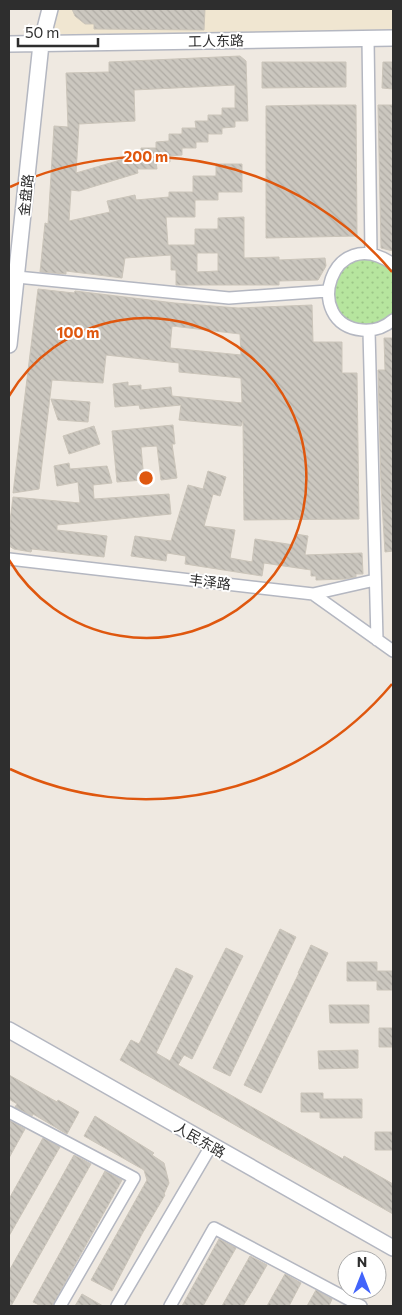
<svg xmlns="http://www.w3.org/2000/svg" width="402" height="1315" font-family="Commissioner,'Noto Sans SC',sans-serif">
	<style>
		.education { fill: #f0e6d1 }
		.park { fill: url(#park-dots) }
		.building { fill: url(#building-back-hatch); stroke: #cbc5ba; fill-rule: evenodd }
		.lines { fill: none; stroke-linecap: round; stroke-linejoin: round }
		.street-casing { stroke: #b4b7c1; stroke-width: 14 }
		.secondary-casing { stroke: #b4b7c1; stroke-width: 18 }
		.street { stroke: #fff; stroke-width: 11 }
		.secondary { stroke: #fff; stroke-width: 15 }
		.ring { fill: none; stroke: #df570e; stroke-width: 2.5 }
		.labels { text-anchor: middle; stroke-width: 4; stroke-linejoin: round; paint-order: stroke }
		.street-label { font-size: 14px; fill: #2e2e2e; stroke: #fff }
		.centre { fill: #df570e; stroke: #fff; stroke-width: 2.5 }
		.ring-label { font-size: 15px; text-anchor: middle; font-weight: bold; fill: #df570e; stroke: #fff; stroke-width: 4; stroke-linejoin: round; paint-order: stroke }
	</style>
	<defs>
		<pattern id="park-dots" width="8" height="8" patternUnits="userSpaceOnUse" patternTransform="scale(1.25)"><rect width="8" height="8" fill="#b6e59e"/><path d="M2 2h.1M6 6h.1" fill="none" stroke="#9dc588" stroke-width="1.8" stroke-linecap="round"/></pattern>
		<pattern id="building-back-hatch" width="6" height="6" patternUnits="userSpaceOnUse" patternTransform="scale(1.25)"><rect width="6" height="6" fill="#cbc7bf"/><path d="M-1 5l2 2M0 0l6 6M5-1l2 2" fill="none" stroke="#afaba4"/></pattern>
	</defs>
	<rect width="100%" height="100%" fill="#efe9e1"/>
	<path class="education" d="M50 9H393V38L41 44Z"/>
	<path class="park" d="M358 254 393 264V320L369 331 335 315 330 279Z"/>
	<path class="building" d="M72 9H205L204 30 94 29V24H85L75 16Z
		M240 56 246 61 248 121H235V127L222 128V134H208V142H196V148H182V155L170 156V162H156L157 169H137L138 173 79 191 71 190 69 221 110 212 107 201 135 195 136 200 169 197V192H193V176H216V164H242V192H218V200H195V217H166L168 245H195V229H218V218L244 217V258L279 257V260L325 258 326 266 318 280 279 281V285H176V270H171V255L125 258 122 278 66 271V274L40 272 45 223 48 224 54 126 68 127 66 73 109 72V62ZM235 85V108H222V115H208V121H195L196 128H182V134H169V141L156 142V148H141V154L76 173 79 124 135 121 134 90ZM197 253H218V271L197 272Z
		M262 62H346V87L262 88Z
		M383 62H393V89L382 88Z
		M314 105H356L357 236 266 238V106Z
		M378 105H393V251L381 248Z
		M38 289 74 293 75 291 175 303 238 308 312 305 313 342H342V373H357L359 519 244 520 243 421 241 426 179 420 181 405 140 409 139 405 115 407 113 384 128 382V386L141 385V390L171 387 172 396 242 403 241 378 179 372V363L106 355 103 383 52 380 39 489 13 493ZM172 326 240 334 241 355 170 348Z
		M384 338H393V551L385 552 381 487 378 370H385Z
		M51 399 90 402 88 422 58 420Z
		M173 425 175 444H172L177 478 161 480 157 446 141 447 144 480 117 482 112 431Z
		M94 426 100 444 69 454 63 436Z
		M69 463 70 469 107 466 112 483 93 485 94 499 169 494 171 514 57 525V530L107 536 104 557 32 549 31 552 14 549 9 546V529L13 497 80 503 78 482 57 486 54 466Z
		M208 471 226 477 220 496 213 494 204 526 235 530 230 558 252 562 255 539 294 545 296 534 308 536 305 555 362 553 363 574H356V577L345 579 316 580V576H311V570L264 563 262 576 185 564 186 556 167 553 166 561 131 556 135 536 171 541 188 485 203 489Z
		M280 929 296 937 230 1076 213 1068Z
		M311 945 328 953 261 1093 244 1085 299 973H298Z
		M226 948 243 956 192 1059 184 1055 178 1065 343 1159 344 1156 393 1184V1214L120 1060 131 1040 139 1044 176 968 193 976 156 1053 170 1061Z
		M347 962H377V971H393V990H377V981H347Z
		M329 1005H369V1023H330Z
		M379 1028H393V1047H379Z
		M358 1050V1068L319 1069 318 1051Z
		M9 1075 57 1102 58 1100 79 1112 67 1134 33 1114 32 1116 15 1107 17 1104 9 1099Z
		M301 1093H323V1099H362V1118H320V1112H301Z
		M95 1116 154 1153 152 1155 164 1163 169 1183 164 1194 165 1195 142 1234 112 1291 91 1280 147 1180 144 1170 84 1136Z
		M9 1120 25 1129 9 1158Z
		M375 1132H393V1150H375Z
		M43 1138 60 1147 9 1236V1199Z
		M74 1155 91 1164 11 1306H9V1271Z
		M105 1171 122 1180 52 1306H41L33 1302Z
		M219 1239 236 1248 203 1306H182Z
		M250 1256 267 1265 254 1288 243 1306H222Z
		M285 1274 301 1283 289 1306H267Z
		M316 1290 332 1299 329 1306H307Z
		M82 1294 103 1306H75Z"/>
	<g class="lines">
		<g class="street-casing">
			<path id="street" d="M368 39 371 253
				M393 264C331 221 301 324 362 330 374 331 384 328 393 320
				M17 277 229 298 327 291
				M369 331 377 640
				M9 559 313 594 393 651
				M313 594 375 580
				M9 1112 134 1178 60 1306
				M117 1306 211 1146
				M170 1306 214 1228 361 1306"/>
		</g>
		<g class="secondary-casing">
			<path id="secondary" d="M9 44 393 38
				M9 345 41 44 50 9
				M9 1030 393 1248"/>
		</g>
		<use href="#street" class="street"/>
		<use href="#secondary" class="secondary"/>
	</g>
	<g class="ring">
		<path d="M9 396A160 160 0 1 1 9 560"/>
		<path d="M392 684A321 321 0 0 1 10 769M10 187A321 321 0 0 1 392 272"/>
	</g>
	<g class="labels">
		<g class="street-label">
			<text transform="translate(216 41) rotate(-1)" y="5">工人东路</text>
			<text transform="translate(26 195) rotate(-84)" y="5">金盘路</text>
			<text transform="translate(210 582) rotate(7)" y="5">丰泽路</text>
			<text transform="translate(200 1140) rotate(30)" y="5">人民东路</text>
		</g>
	</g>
	<circle cx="146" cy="478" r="8" class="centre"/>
	<g class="ring-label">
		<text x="146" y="162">200 m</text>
		<text x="78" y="338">100 m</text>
	</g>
	<rect width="402" height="1315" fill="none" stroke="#2e2e2e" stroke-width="20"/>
	<g transform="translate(362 1275)"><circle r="24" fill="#ffffff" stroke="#ababab"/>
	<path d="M0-4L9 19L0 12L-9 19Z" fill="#4264fb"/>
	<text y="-8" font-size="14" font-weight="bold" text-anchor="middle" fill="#2e2e2e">N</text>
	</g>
	<path d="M18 38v8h80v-8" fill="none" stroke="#2e2e2e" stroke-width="2.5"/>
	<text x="25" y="38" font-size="15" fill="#2e2e2e" stroke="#ffffff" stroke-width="4" paint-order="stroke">50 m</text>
</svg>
